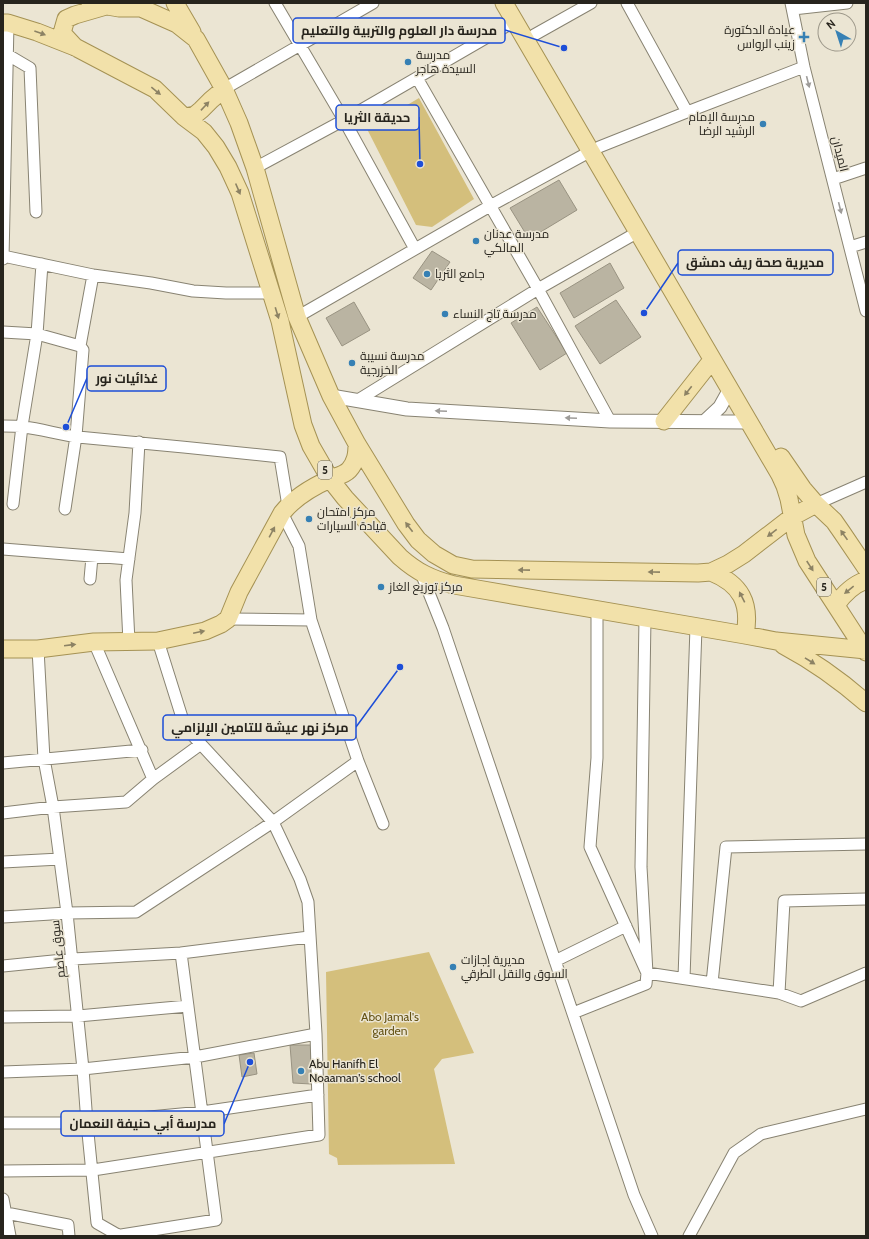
<svg xmlns="http://www.w3.org/2000/svg" width="869" height="1239" font-family="Cabin,Cairo,sans-serif">
	<style>
		.green { fill: #d4bf7c }
		.building { fill: #bab4a2; stroke: #999382 }
		.lines { fill: none; stroke-linecap: round; stroke-linejoin: round }
		.minor-casing { stroke: #888372; stroke-width: 13 }
		.tertiary-casing { stroke: #888372; stroke-width: 15 }
		.primary-casing { stroke: #a59254; stroke-width: 19 }
		.minor { stroke: #fff; stroke-width: 11 }
		.tertiary { stroke: #fff; stroke-width: 13 }
		.primary { stroke: #f2e1aa; stroke-width: 17 }
		.oneway { fill: #8c8264 }
		.oneway2 { fill: #9e9c99 }
		.poi-dot { fill: #3680b4; stroke: #ebe5d3; stroke-width: 1.5 }
		.labels { text-anchor: middle; stroke-width: 3; stroke-linejoin: round; paint-order: stroke }
		.shield { fill: #ebe5d3; stroke: #625e54; stroke-width: 1 }
		.shield-label { font-size: 11px; font-weight: bold; fill: #27241d }
		.poi-label { font-size: 12px; fill: #27241d; stroke: #ebe5d3; text-anchor: start }
		.street-label { font-size: 12px; fill: #27241d; stroke: #ebe5d3 }
		.park-label { font-size: 12px; fill: #655315; stroke: #ebe5d3 }
		.leader { fill: none; stroke: #1d4ed8; stroke-width: 1.5 }
		.callout-dot { fill: #1d4ed8; stroke: #ebe5d3; stroke-width: 1.5 }
		.callout { fill: #ebe5d3; stroke: #1d4ed8; stroke-width: 1.5 }
		.callout-label { font-size: 13px; text-anchor: middle; font-weight: bold; fill: #27241d }
	</style>
	<rect width="100%" height="100%" fill="#ebe5d3"/>
	<path class="green" d="M419 98 474 199 432 227 416 225 367 129Z
		M429 952 474 1053 442 1059 434 1069 455 1164 338 1165 337 1158 329 1154 326 972Z"/>
	<path class="building" d="M559 180 577 210 529 239 510 208Z
		M432 251 450 262 431 290 413 278Z
		M610 263 624 288 574 318 560 293Z
		M616 300 641 337 600 364 575 326Z
		M354 302 370 330 342 346 326 318Z
		M537 307 567 353 540 370 511 323Z
		M290 1045H311V1084L293 1083Z
		M254 1053 257 1074 242 1077 239 1055Z"/>
	<g class="lines">
		<g class="minor-casing">
			<path id="minor" d="M275 3 344 120 415 249
				M627 3 687 112
				M791 3 804 67 866 311
				M793 9 847 3
				M534 35 591 3
				M4 54 8 55 30 68 36 212
				M417 78 538 289 610 421
				M224 89 373 3
				M599 147 687 112 804 67
				M255 168 344 120 515 21
				M833 179 866 168
				M850 247 866 242
				M3 256 93 275 151 283 193 291 226 293H271
				M3 259 8 23
				M297 317 490 206 591 151
				M3 332 37 334 80 346
				M358 400 538 289 638 232
				M3 426C10 426 17 426 24 427 42 429 60 435 78 437 145 443 213 450 280 457L288 506
				M13 504 22 426 37 334 42 264
				M816 504 866 482
				M65 509 76 436 83 350 80 346 93 275
				M3 549 129 559
				M421 573 443 628 634 1195 652 1236
				M90 579 92 557
				M645 618 641 867 647 973 779 993 801 1001 866 973
				M228 619 311 620 299 546 282 513
				M311 620 358 761 383 824
				M94 642 153 779
				M129 642 126 580 135 513 139 442
				M38 649 44 759 53 807 67 913 83 1069 87 1123 97 1223 118 1235
				M3 763 142 750
				M3 813 53 807 126 802 153 779 201 744
				M3 862 60 859
				M3 917 67 913 136 912 273 822 358 761
				M555 961 626 926
				M3 966 73 959 181 953 309 937
				M684 978 696 627
				M712 983 726 847 866 844
				M779 993 784 901 866 899
				M573 1013 646 984 647 973 590 847 597 758V609
				M3 1017 78 1016 188 1006
				M3 1072 83 1069 195 1057 316 1034
				M3 1123H87L202 1112 318 1095
				M3 1171 93 1170 319 1135 316 1034 308 902 300 879 273 822 185 727 158 641
				M3 1199 10 1236
				M6 1213 68 1225 69 1236
				M115 1236 216 1220 181 953
				M689 1236 734 1153 761 1134 866 1109"/>
		</g>
		<g class="tertiary-casing">
			<path id="tertiary" d="M331 396 407 409 610 421 749 422
				M705 421 720 407 730 389"/>
		</g>
		<g class="primary-casing">
			<path id="primary" d="M90 3 119 8H141L177 24 196 39 224 89 239 123 255 168 297 317 331 396 357 444 406 524 418 540 434 554 453 565 472 569 698 573 711 572 728 564 744 554 792 517 816 504
				M175 3 192 32
				M504 3 780 475 785 486 789 499 796 535 807 561 866 652
				M3 23H8L37 32 75 47 155 89 184 117 204 132 216 147 228 167 240 193 280 321 303 425 311 446 330 479 345 498 400 557C417 572 431 579 454 585L745 635 776 641 866 650
				M75 47 62 33 66 19 75 15 106 6
				M184 117 195 115 201 110 211 100 224 89
				M664 421 712 360
				M781 457 803 489 816 504 834 521 843 534 866 568
				M711 572C741 584 751 603 745 635
				M836 605C844 593 853 585 866 580
				M783 645C813 661 840 680 866 703
				M3 649H38L94 642 158 641 205 631 221 624 228 619 239 592 282 513C294 498 312 487 330 479 336 476 343 476 349 470 356 462 357 454 357 444"/>
		</g>
		<use href="#minor" class="minor"/>
		<use href="#tertiary" class="tertiary"/>
		<use href="#primary" class="primary"/>
	</g>
	<defs><path id="oneway-solid" d="M-6-.8H1V-3.2L6.5 0L1 3.2V.8H-6Z"/></defs>
	<g class="oneway">
		<use href="#oneway-solid" transform="translate(40 33) rotate(20)"/>
		<use href="#oneway-solid" transform="translate(156 91) rotate(39)"/>
		<use href="#oneway-solid" transform="translate(205 106) rotate(-47)"/>
		<use href="#oneway-solid" transform="translate(238 189) rotate(67)"/>
		<use href="#oneway-solid" transform="translate(277 313) rotate(73)"/>
		<use href="#oneway-solid" transform="translate(688 391) rotate(128)"/>
		<use href="#oneway-solid" transform="translate(409 527) rotate(-127)"/>
		<use href="#oneway-solid" transform="translate(272 532) rotate(-62)"/>
		<use href="#oneway-solid" transform="translate(772 533) rotate(142)"/>
		<use href="#oneway-solid" transform="translate(844 535) rotate(-125)"/>
		<use href="#oneway-solid" transform="translate(810 566) rotate(57)"/>
		<use href="#oneway-solid" transform="translate(524 570) rotate(-179)"/>
		<use href="#oneway-solid" transform="translate(654 572) rotate(-179)"/>
		<use href="#oneway-solid" transform="translate(849 590) rotate(141)"/>
		<use href="#oneway-solid" transform="translate(742 597) rotate(-117)"/>
		<use href="#oneway-solid" transform="translate(199 632) rotate(-12)"/>
		<use href="#oneway-solid" transform="translate(70 645) rotate(-7)"/>
		<use href="#oneway-solid" transform="translate(810 661) rotate(32)"/>
	</g>
	<g class="oneway2">
		<use href="#oneway-solid" transform="translate(808 82) rotate(76)"/>
		<use href="#oneway-solid" transform="translate(840 208) rotate(76)"/>
		<use href="#oneway-solid" transform="translate(441 411) rotate(-177)"/>
		<use href="#oneway-solid" transform="translate(571 418) rotate(-177)"/>
	</g>
	<g class="poi-dot">
		<path d="M802 31h4v4h4v4h-4v4h-4v-4h-4v-4h4z"/>
		<circle cx="408" cy="62" r="4"/>
		<circle cx="763" cy="124" r="4"/>
		<circle cx="476" cy="241" r="4"/>
		<circle cx="427" cy="274" r="4"/>
		<circle cx="445" cy="314" r="4"/>
		<circle cx="352" cy="363" r="4"/>
		<circle cx="309" cy="519" r="4"/>
		<circle cx="381" cy="587" r="4"/>
		<circle cx="453" cy="967" r="4"/>
		<circle cx="301" cy="1071" r="4"/>
	</g>
	<g class="labels">
		<g class="shield">
			<rect x="318" y="461" width="14" height="18" rx="3"/>
			<rect x="817" y="578" width="14" height="18" rx="3"/>
		</g>
		<g class="shield-label">
			<text x="325" y="474">5</text>
			<text x="824" y="591">5</text>
		</g>
		<g class="poi-label">
			<text x="795" y="34" text-anchor="end">عيادة الدكتورة<tspan x="795" dy="14">زينب الرواس</tspan></text>
			<text x="416" y="59">مدرسة<tspan x="416" dy="14">السيدة هاجر</tspan></text>
			<text x="755" y="121" text-anchor="end">مدرسة الإمام<tspan x="755" dy="14">الرشيد الرضا</tspan></text>
			<text x="484" y="238">مدرسة عدنان<tspan x="484" dy="14">المالكي</tspan></text>
			<text x="435" y="278">جامع الثريا</text>
			<text x="453" y="318">مدرسة تاج النساء</text>
			<text x="360" y="360">مدرسة نسيبة<tspan x="360" dy="14">الخزرجية</tspan></text>
			<text x="317" y="516">مركز امتحان<tspan x="317" dy="14">قيادة السيارات</tspan></text>
			<text x="389" y="591">مركز توزيع الغاز</text>
			<text x="461" y="964">مديرية إجازات<tspan x="461" dy="14">السوق والنقل الطرقي</tspan></text>
			<text x="309" y="1068">Abu Hanifh El<tspan x="309" dy="14">Noaaman's school</tspan></text>
		</g>
		<g class="street-label">
			<text transform="translate(840 154) rotate(76)" y="4">الميدان</text>
			<text transform="translate(58 949) rotate(-96)" y="4">سوق عاصم</text>
		</g>
		<g class="park-label">
			<text x="390" y="1021">Abo Jamal's<tspan x="390" dy="14">garden</tspan></text>
		</g>
	</g>
	<path class="leader" d="M564 48L505 30M420 164L419 117M644 313L678 263M66 427L87 378M400 667L356 727M250 1062L224 1124"/>
	<g class="callout-dot">
		<circle cx="564" cy="48" r="4"/>
		<circle cx="420" cy="164" r="4"/>
		<circle cx="644" cy="313" r="4"/>
		<circle cx="66" cy="427" r="4"/>
		<circle cx="400" cy="667" r="4"/>
		<circle cx="250" cy="1062" r="4"/>
	</g>
	<g class="callout">
		<rect x="293" y="18" width="212" height="25" rx="4"/>
		<rect x="336" y="105" width="83" height="25" rx="4"/>
		<rect x="678" y="250" width="155" height="25" rx="4"/>
		<rect x="87" y="366" width="79" height="25" rx="4"/>
		<rect x="163" y="715" width="193" height="25" rx="4"/>
		<rect x="61" y="1111" width="163" height="25" rx="4"/>
	</g>
	<g class="callout-label">
		<text x="399" y="35">مدرسة دار العلوم والتربية والتعليم</text>
		<text x="377" y="122">حديقة الثريا</text>
		<text x="755" y="267">مديرية صحة ريف دمشق</text>
		<text x="127" y="383">غذائيات نور</text>
		<text x="260" y="732">مركز نهر عيشة للتامين الإلزامي</text>
		<text x="143" y="1128">مدرسة أبي حنيفة النعمان</text>
	</g>
	<rect width="869" height="1239" fill="none" stroke="#27241d" stroke-width="8"/>
	<g transform="translate(837 32) rotate(321)"><circle r="19" fill="#ebe5d3" stroke="#9d988a"/>
	<path d="M0-3L7 15L0 10L-7 15Z" fill="#3680b4"/>
	<text y="-6" font-size="11" font-weight="bold" text-anchor="middle" fill="#27241d">N</text>
	</g>
</svg>
